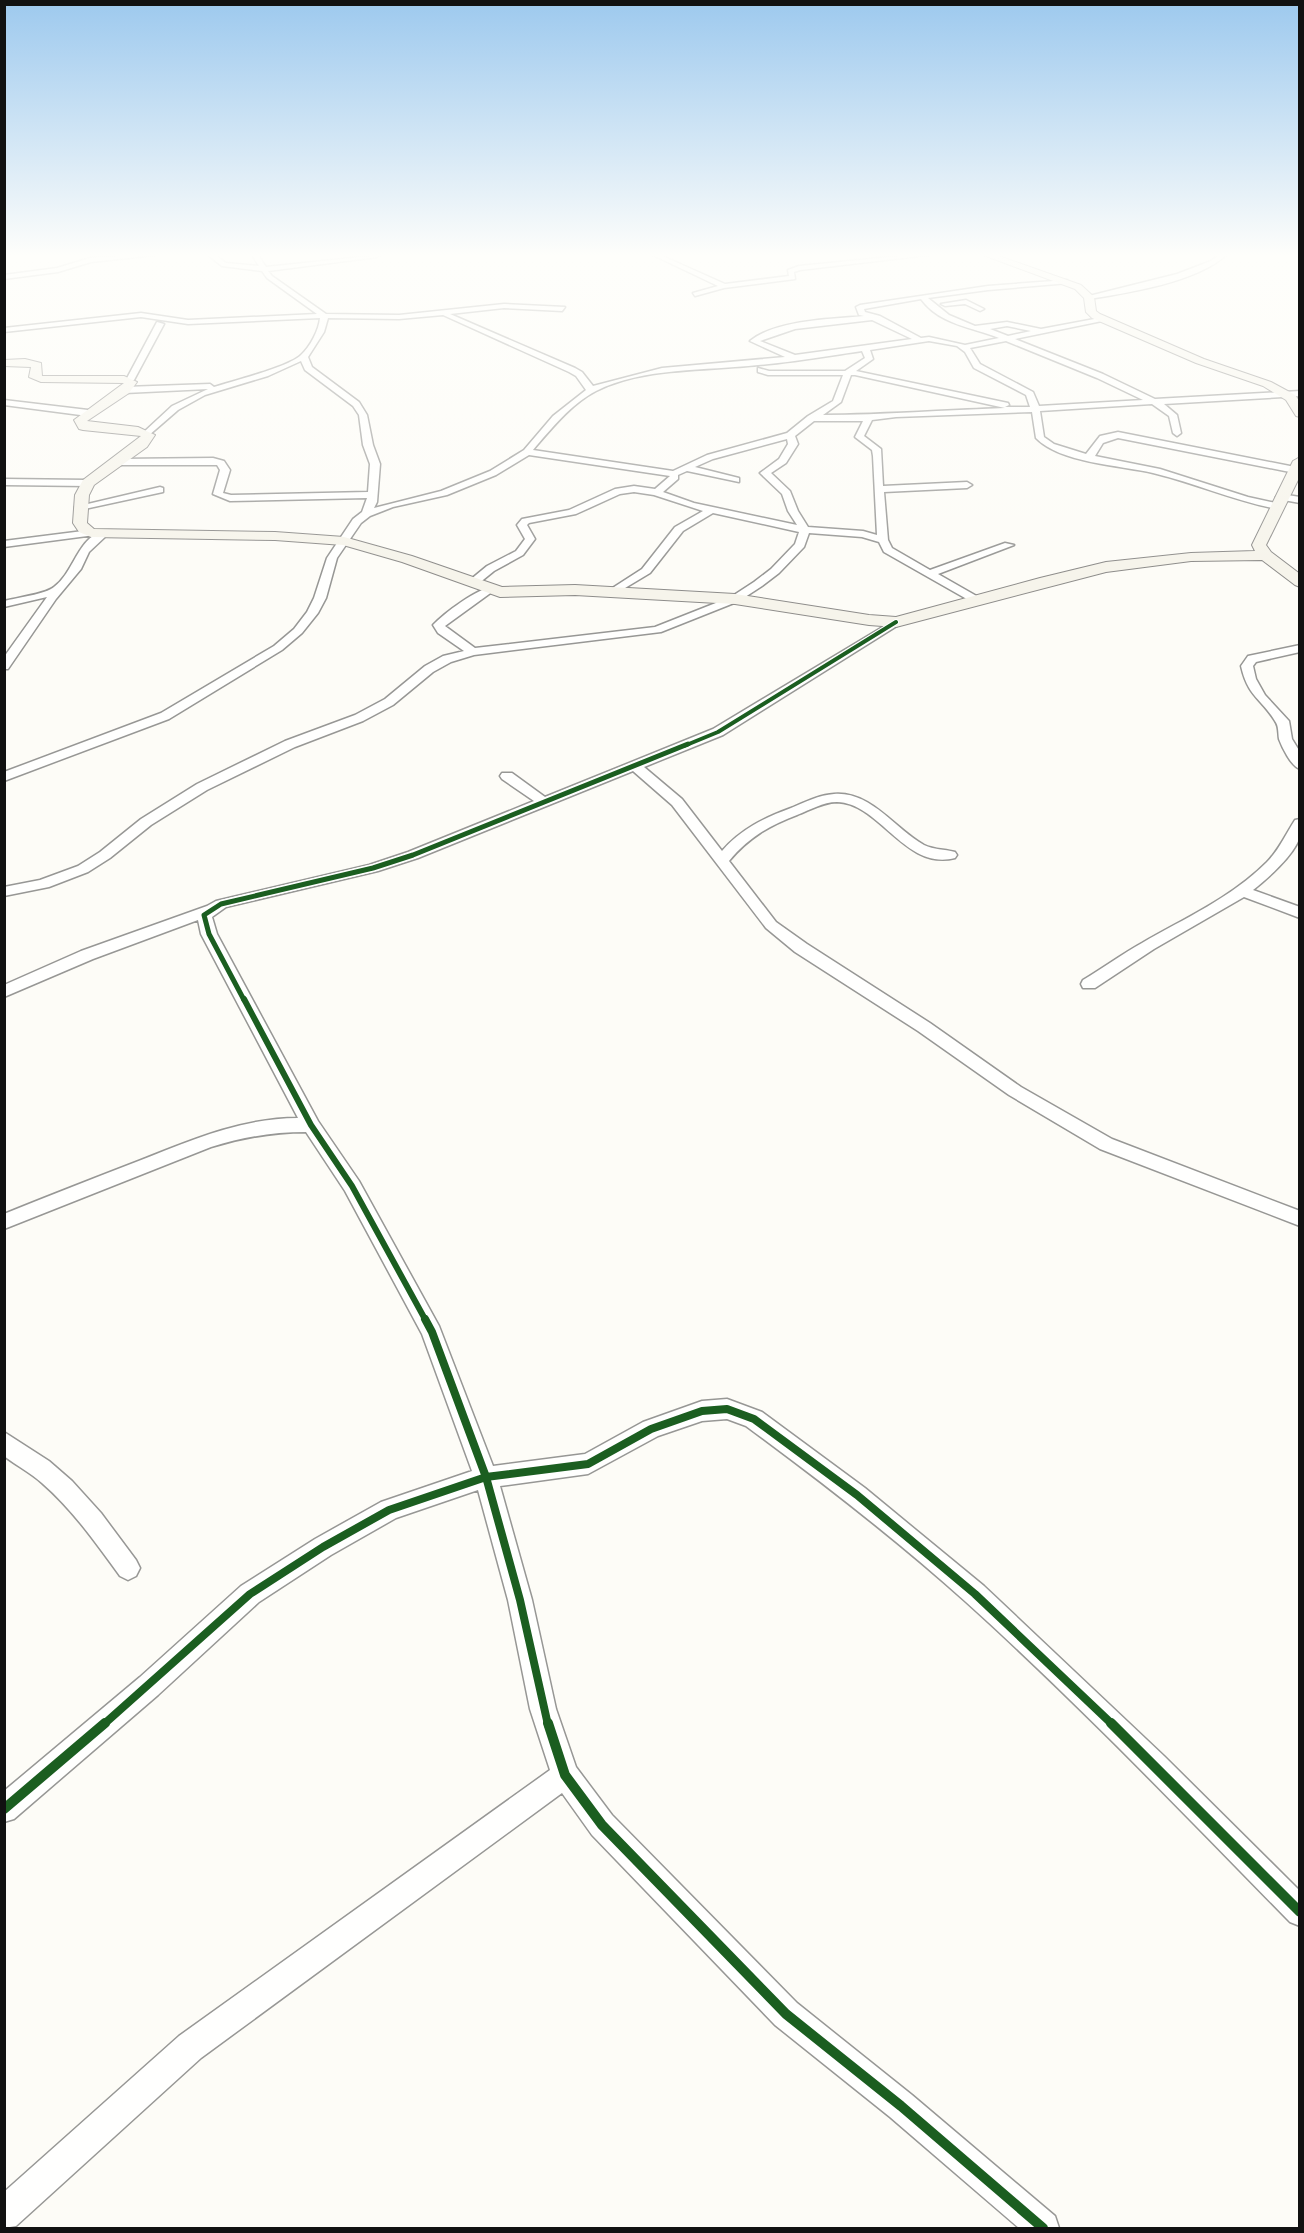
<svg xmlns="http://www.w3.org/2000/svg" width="1304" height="2233" font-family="'Roboto Serif',serif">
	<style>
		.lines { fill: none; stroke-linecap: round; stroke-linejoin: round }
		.street-casing { stroke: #979795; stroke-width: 3 }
		.secondary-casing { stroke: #8e8d8b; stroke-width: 2 }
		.street { fill: #fffffe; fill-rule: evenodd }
		.secondary { fill: #f6f4eb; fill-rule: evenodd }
		.cycleway-far4-casing { stroke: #fff; stroke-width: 6 }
		.cycleway-far3-casing { stroke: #fff; stroke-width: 8 }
		.cycleway-far2-casing { stroke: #fff; stroke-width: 10 }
		.cycleway-far1-casing { stroke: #fff; stroke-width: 11 }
		.cycleway-casing { stroke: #fff; stroke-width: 14 }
		.cycleway-far4 { stroke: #1b5e20; stroke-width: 4 }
		.cycleway-far3 { stroke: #1b5e20; stroke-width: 5 }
		.cycleway-far2 { stroke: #1b5e20; stroke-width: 6 }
		.cycleway-far1 { stroke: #1b5e20; stroke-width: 8 }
		.cycleway { stroke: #1b5e20; stroke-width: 10 }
	</style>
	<rect width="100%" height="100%" fill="#fdfcf7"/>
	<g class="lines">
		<g class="street-casing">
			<path id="street" d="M133 255H155L91 262 58 272 4 279V275L57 268 90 258Z
				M208 255H215L226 263 259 266 252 255H258L266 267 380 255 377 257 268 271 272 276 326 314 399 315 504 304 565 307 562 311 504 308 450 314 575 368 582 372 593 386 662 368 785 357 750 341C775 320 832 319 864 316L859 315 856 307 860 305 988 286 1067 280 1069 283 988 290 928 298 949 315 975 326 1007 322 1041 329 1105 317 1102 321 1015 339 1103 374 1155 399 1300 391V396L1164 404 1177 415 1181 433 1177 436 1173 433 1169 416 1152 404 1040 411 1044 437 1054 444 1086 454 1100 436 1118 432 1295 467 1300 470 1295 473 1118 438 1103 443 1095 456 1160 469 1248 497 1280 504 1282 506 1277 509C1234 501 1195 483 1153 473 1119 465 1060 463 1036 438L1032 412 896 417 872 420 864 436 881 449 883 486 967 482 972 485 967 488 884 492 888 540 892 548 930 570 1005 543 1014 545 938 574 980 598V602H972L884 552 879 542 862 537 809 533 804 547 779 573 762 586 739 601 661 632 474 655 451 662 433 672 393 705 363 721 295 747 207 790 151 825 110 858 88 872 49 887 4 896V887L40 880 78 866 100 852 141 819 197 784 285 741 355 715 385 699 425 666 443 656 464 651 438 633 433 625C443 614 481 585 495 587L496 589 445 626 475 648 655 627 731 597 754 582 771 569 795 544 799 532 713 513 683 531 650 573 615 594 611 593V589L642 569 675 527 703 511 654 495 634 492 620 494 576 514 529 523 527 525 535 539 523 555 494 571 478 584H470V580L487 566 516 551 525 539 517 525 522 519 569 510 615 489 634 486 655 489 670 476 529 455 496 475 447 495 393 507 370 516 361 523 337 558 326 598 318 613 302 633 282 650 169 719 4 781V772L161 713 274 646 294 629 307 612 314 598 327 558 353 519 362 512 367 498 230 501 213 494 220 470 217 465H120L115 462 120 459 213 458 224 461 230 470 223 493 231 495 368 492 370 464 363 445 359 415 353 406 305 370 301 361 268 376 205 395 178 410 148 436 144 433 145 431 172 406 208 389 125 393 121 390 125 387 210 384 214 387C232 381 289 367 301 355 310 347 319 330 320 318L188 324 141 317 4 332V328L141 313 188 320 317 314 267 278 262 271 222 266ZM921 299C940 325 972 327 999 338L965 345 929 337 921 338 880 316 865 312 864 309ZM443 315 569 372 576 376 586 390 553 416 524 450 490 471 441 491 374 508 377 502 380 464 373 445 367 415 359 402 312 367 308 357 324 332 328 318 399 319ZM872 320 912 339 795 355 760 341 795 329ZM1007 326 1031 331 1008 336 990 329ZM929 341 957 346 965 352 974 368 1026 395 1030 407H1005L1009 405 1008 403 856 371 873 359 870 350ZM1006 341 1097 378 1143 400 1039 406 1033 392 980 364 970 348ZM862 351 865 358 845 371H769L758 368V372L768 375H843L833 401 808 416 787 433 707 455 673 471 533 450C551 429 571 404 596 391 643 367 707 371 758 365 793 362 828 356 862 351ZM851 375H855L1005 408C944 410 884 415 823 415L841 402ZM814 421H863L855 437 872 450 873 456 877 535 863 531 808 527 798 511 790 491 771 473 786 463 798 444 795 436ZM787 439 788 444 779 459 760 473 782 494 788 511 797 525 694 503 663 492 678 479V475L687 471 739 482V478L695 467 713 459Z
				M653 255H660L725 284 789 276 788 270 799 266 910 255H928L800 270 794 272 795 279 724 288 695 296 693 293 718 286Z
				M1219 255H1226C1197 282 1128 293 1089 299L1085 297 1177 274 1211 261Z
				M1296 255H1300V257L1297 256Z
				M966 300 984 309 980 311 965 304 945 306 941 304Z
				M157 322 164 324 134 380 127 382 126 380Z
				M4 400 88 410 92 413 88 416 4 405Z
				M4 479 88 480 93 483 88 486 4 485Z
				M160 487 163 488V492L80 510 75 507Z
				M1281 494 1300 497V503L1278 499 1276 497Z
				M91 530 96 533 95 535 4 547V541Z
				M102 531 106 532V536L89 552 81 569 56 599 8 669H4V657L47 597 4 607V601C16 598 46 594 54 587 74 572 77 540 102 531Z
				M896 619 902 622 900 624 723 735 644 767 682 799 722 851C741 829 764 818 791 808 805 802 819 795 834 794 871 791 895 829 924 845 934 850 944 849 955 852L957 855 955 858C905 871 880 803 837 802 823 802 810 810 797 815 770 825 748 838 729 861L776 922 807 944 930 1023 1021 1087 1112 1139 1300 1211V1226L1100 1149 1009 1095 918 1031 795 952 766 928 672 805 633 771 418 858 378 871 226 907 212 917 217 934 318 1121 359 1181 439 1326 493 1466 585 1454 643 1422 702 1401 727 1399 762 1412 865 1488 984 1586 1164 1756 1300 1891V1926L1290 1922C1184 1814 1079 1704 966 1602 896 1539 822 1482 746 1426L727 1419 702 1421 658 1436 588 1474 500 1486 532 1600 556 1709 576 1767 612 1815 797 2003 912 2095 1055 2216 1059 2228H1019L890 2117 775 2025 592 1835 562 1793 201 2058 16 2226 4 2228V2192L179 2036 550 1770 530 1709 508 1600 478 1490 396 1518 331 1555 259 1602 158 1695 14 1819 4 1822V1791L140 1677 241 1586 315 1539 381 1502 472 1471 422 1334 345 1191 306 1132C272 1132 244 1137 211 1147L4 1229V1214C48 1196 92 1179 136 1162 189 1141 241 1118 298 1118L201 934 198 920 93 959 4 997V985L81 951 207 906 216 901 369 865 408 852 534 801 502 779 500 776 502 773H512L545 797 713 729Z
				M1300 645V652L1256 662 1253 666 1256 679 1265 695 1289 721 1292 739 1300 752V769C1291 766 1282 747 1279 739 1278 733 1279 726 1275 721 1261 698 1248 697 1241 666L1248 656Z
				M1300 819C1300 825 1301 833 1299 839 1293 856 1267 879 1253 890L1300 907V918L1244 897 1154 949 1095 988H1083L1081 984 1083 980C1103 968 1122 954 1142 943 1185 918 1231 898 1267 862 1279 850 1286 834 1295 820Z
				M4 1432 49 1461 72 1481 101 1513 136 1560 140 1568 136 1576 128 1580 120 1576C96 1543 73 1510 42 1483 31 1473 17 1466 4 1456Z"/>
		</g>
		<g class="secondary-casing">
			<path id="secondary" d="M983 255H996L1081 285 1094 297 1096 311 1100 314 1204 359 1271 382 1295 395 1300 402V417L1296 416 1286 400 1263 386 1196 363 1092 318 1086 312 1084 298 1075 289Z
				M25 359 41 363 42 376H124L137 382 129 393 87 421 138 427 155 435 147 447 94 485 89 495 87 523 94 529 275 532 344 537 412 556 502 587 575 585 735 594 869 615 896 617 1040 578 1106 562 1191 553 1255 551 1252 545 1293 461 1300 457V476L1266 545 1271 552 1300 574V587L1295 585 1262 560 1191 561 1106 572 896 627 869 625 735 604 575 595 500 597 402 562 343 545 275 540 91 537 79 532 73 523 75 495 83 480 141 436 83 430 79 429 74 420 124 383 41 382 29 377 31 367 4 366V360Z"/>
		</g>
		<use href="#street" class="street"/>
		<use href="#secondary" class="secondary"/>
		<g class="cycleway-far4-casing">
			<path id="cycleway-far4" d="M684 746 718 732 896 622"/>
		</g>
		<g class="cycleway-far3-casing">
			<path id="cycleway-far3" d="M244 1000 209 934 204 915 221 904 373 868 413 855 688 744"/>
		</g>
		<g class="cycleway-far2-casing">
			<path id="cycleway-far2" d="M244 999 311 1125 352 1186 426 1321"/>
		</g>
		<g class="cycleway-far1-casing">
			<path id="cycleway-far1" d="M425 1319 432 1332 486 1477 520 1600 548 1725
				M103 1725 250 1594 323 1547 389 1510 486 1477 588 1464 651 1429 702 1411 727 1409 754 1419 857 1495 975 1594 1113 1725"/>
		</g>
		<g class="cycleway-casing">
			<path id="cycleway" d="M548 1723 565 1775 602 1825 786 2014 901 2106 1043 2228
				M1111 1723 1300 1912
				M4 1809 105 1723"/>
		</g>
		<use href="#cycleway-far4" class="cycleway-far4"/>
		<use href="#cycleway-far3" class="cycleway-far3"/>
		<use href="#cycleway-far2" class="cycleway-far2"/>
		<use href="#cycleway-far1" class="cycleway-far1"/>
		<use href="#cycleway" class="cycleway"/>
	</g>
	<linearGradient id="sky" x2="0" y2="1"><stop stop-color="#9dc9ee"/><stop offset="0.45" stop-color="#fefefb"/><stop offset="1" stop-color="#fefefb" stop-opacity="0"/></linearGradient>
	<rect width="1304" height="567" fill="url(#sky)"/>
	<rect width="1304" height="2233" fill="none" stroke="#111111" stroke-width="12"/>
</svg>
